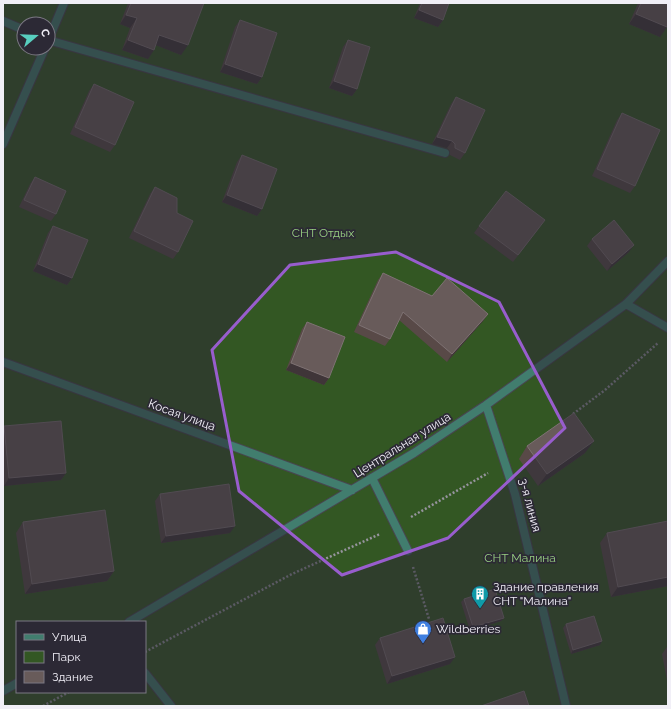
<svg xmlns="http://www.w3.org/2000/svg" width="671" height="709" font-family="Raleway,sans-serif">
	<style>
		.green { fill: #335723; fill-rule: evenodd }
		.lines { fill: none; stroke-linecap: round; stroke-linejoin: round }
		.lane-casing { stroke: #484550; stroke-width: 10 }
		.street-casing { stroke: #484550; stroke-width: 10 }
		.path { stroke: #96949d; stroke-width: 2.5; stroke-dasharray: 2 2; stroke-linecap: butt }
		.lane { stroke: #417d6e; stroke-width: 8 }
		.street { stroke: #417d6e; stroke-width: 8 }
		.wall { fill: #584947 }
		.shaded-wall { fill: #3f3538 }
		.building { fill: #685b5a; stroke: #7e7273 }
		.marked { fill: none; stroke: #985dcd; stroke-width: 3; stroke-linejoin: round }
		.labels { text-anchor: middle; stroke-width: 3.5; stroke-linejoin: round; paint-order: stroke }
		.park-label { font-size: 12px; fill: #99d182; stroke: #2c2935 }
		.street-label { font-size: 12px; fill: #f1eff7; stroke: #2c2935 }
		.poi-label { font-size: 12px; fill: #f1eff7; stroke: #2c2935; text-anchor: start }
	</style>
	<rect width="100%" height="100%" fill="#2c2935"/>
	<path class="green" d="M3 3H668V706H3ZM24 24H48V48H24ZM17 622H145V692H17Z"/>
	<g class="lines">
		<g class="lane-casing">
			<path id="lane" d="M372 478 408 551"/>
		</g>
		<g class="street-casing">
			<path id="street" d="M3 21 24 30
				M48 40 445 153
				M48 41 64 3
				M3 144 45 48
				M626 304 668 328
				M3 362 352 490
				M486 405 515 494 566 706
				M129 622 414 453 486 405 626 304 668 261
				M145 673 171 706
				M3 691 17 683"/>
		</g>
		<path class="path" d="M573 414 605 390 658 343
			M411 517 488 473
			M413 567 429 619
			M145 652 292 574 380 534
			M43 706 69 692"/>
		<use href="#lane" class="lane"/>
		<use href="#street" class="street"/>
	</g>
	<path class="wall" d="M128 3H204L181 55 156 45 148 59 122 50 130 28 120 24Z
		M420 3H449L443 20 438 27 414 18Z
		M638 3H668L660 37 629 24Z
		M240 20 262 77 257 84 220 72 235 27Z
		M348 40 357 89 352 96 329 88 343 47Z
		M94 84 115 145 110 152 70 134 89 91Z
		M456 97 465 153 460 160 450 155V151L447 148 432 144 451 104Z
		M622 113 635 186 630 193 592 176 617 120Z
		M242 155 262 209 257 216 222 202 237 162Z
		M35 177 56 214 51 221 19 207 30 184Z
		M155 187 178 252 173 259 129 238 150 194Z
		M53 226 72 278 67 285 33 271 48 233Z
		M479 226 540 227 513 262 474 233Z
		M592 239 629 252 607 271 587 246Z
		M383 273 432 296 488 314 483 321 447 362 399 320 390 339 385 346 354 332 378 280Z
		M307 322 329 378 324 385 286 370 302 329Z
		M4 426 66 473 61 480 4 486 3 473V428Z
		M527 446 585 453 538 486 519 459Z
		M160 494 230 533 161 543 155 501Z
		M668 521V586L611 597 600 543 607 533Z
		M23 522 114 571 107 581 25 594 16 533Z
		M464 599 504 618 501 621 470 631 461 602Z
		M566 624 600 645 571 654 563 628Z
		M380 638 450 664 387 684 375 645Z
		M667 647H668V686L662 654Z"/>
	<path class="shaded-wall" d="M419 10 443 20 438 27 414 18Z
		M636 14 667 27 660 37 629 24Z
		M126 15 137 18 130 28 120 24Z
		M159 35 188 45 181 55 153 44Z
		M128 40 154 50 148 59 122 50Z
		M225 64 262 77 257 84 220 72Z
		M334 81 357 89 352 96 329 88Z
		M437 137 452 141 447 148 432 144Z
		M227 195 262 209 257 216 222 202Z
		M634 245 629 252 607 271 612 264Z
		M38 264 72 278 67 285 33 271Z
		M488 314 483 321 447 362 452 354Z
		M291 363 329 378 324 385 286 370Z
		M594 441 585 453 538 486 547 474Z
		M66 473 61 480 4 486 9 478Z
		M235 526 230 533 161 543 166 536Z
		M114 571 107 581 25 594 32 584Z
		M668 577V586L611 597 618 587Z
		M504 618 501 621 470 631 473 627Z
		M602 641 600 645 571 654 573 650Z
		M455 657 450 664 387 684 392 676Z"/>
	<path class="building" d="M131 3H204L188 45 159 35 154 50 128 40 137 18 126 15Z
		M422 3H449L443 20 419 10Z
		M641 3H668V25L667 27 636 14Z
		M240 20 277 33 262 77 225 64Z
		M348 40 370 47 357 89 334 81Z
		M94 84 134 102 115 145 75 127Z
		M456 97 485 110 465 153 455 148V144L452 141 437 137Z
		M622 113 660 130 635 186 597 169Z
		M242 155 277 169 262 209 227 195Z
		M35 177 66 191 56 214 24 200Z
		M155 187 177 198V213L193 221 178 252 134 231Z
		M506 191 545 220 518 255 479 226Z
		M614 220 634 245 612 264 592 239Z
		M53 226 88 240 72 278 38 264Z
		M383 273 432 296 447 278 488 314 452 354 403 312 390 339 359 325Z
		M307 322 345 337 329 378 291 363Z
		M574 413 594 441 547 474 527 446Z
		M61 421 66 473 9 478 4 426Z
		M229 484 235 526 166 536 160 494Z
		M105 510 114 571 32 584 23 522Z
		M668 521V577L618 587 607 533Z
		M495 589 504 618 473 627 464 599Z
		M594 616 602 641 573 650 566 624Z
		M443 618 455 657 392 676 380 638Z
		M524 691 529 706H481Z"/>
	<path d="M0 0H671V709H0ZM396 252 499 302 565 428 448 538 342 575 239 491 212 350 290 265Z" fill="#2c2935" fill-opacity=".55" fill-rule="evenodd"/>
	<path class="marked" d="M396 252 499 302 565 428 448 538 342 575 239 491 212 350 290 265Z"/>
	<defs>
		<g id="building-pin" transform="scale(0.9)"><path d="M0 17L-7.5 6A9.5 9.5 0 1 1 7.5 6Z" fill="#0f9aa8" stroke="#2c2935"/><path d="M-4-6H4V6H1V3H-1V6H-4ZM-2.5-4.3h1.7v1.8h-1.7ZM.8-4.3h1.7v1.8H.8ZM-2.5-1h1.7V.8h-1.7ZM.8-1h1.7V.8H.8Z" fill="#fff"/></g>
		<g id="shop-pin" transform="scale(0.9)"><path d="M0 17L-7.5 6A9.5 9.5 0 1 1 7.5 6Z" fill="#3f7fe0" stroke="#2c2935"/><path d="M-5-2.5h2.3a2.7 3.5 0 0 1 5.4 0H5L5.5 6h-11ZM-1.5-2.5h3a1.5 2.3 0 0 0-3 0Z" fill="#fff"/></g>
	</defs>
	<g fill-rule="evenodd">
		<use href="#building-pin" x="480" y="594"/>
		<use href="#shop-pin" x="423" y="629"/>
	</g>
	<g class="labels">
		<g class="park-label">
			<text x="323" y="237">СНТ Отдых</text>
			<text x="520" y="562">СНТ Малина</text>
		</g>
		<g class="street-label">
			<text transform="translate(182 415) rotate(20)" y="4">Косая улица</text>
			<text transform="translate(402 445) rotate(-32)" y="4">Центральная улица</text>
			<text transform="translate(530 505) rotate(75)" y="4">3-я линия</text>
		</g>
		<g class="poi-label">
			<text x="493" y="591">Здание правления<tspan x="493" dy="14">СНТ "Малина"</tspan></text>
			<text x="436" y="633">Wildberries</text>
		</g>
	</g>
	<rect width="671" height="709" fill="none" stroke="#f1eff7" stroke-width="8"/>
	<rect x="16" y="621" width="130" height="72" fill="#2c2935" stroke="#7b7883"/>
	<rect x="24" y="634" width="20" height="6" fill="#417d6e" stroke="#7b7883"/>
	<text x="52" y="641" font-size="12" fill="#f1eff7">Улица</text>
	<rect x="24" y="651" width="20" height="12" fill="#335723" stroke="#7b7883"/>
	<text x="52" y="661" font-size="12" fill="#f1eff7">Парк</text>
	<rect x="24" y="671" width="20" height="12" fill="#685b5a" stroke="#7b7883"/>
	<text x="52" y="681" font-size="12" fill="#f1eff7">Здание</text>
	<g transform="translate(36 36) rotate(71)"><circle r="19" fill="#2c2935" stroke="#7b7883"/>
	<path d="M0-3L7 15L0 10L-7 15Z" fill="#58cebf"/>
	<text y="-6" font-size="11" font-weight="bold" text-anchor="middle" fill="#f1eff7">С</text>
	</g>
</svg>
